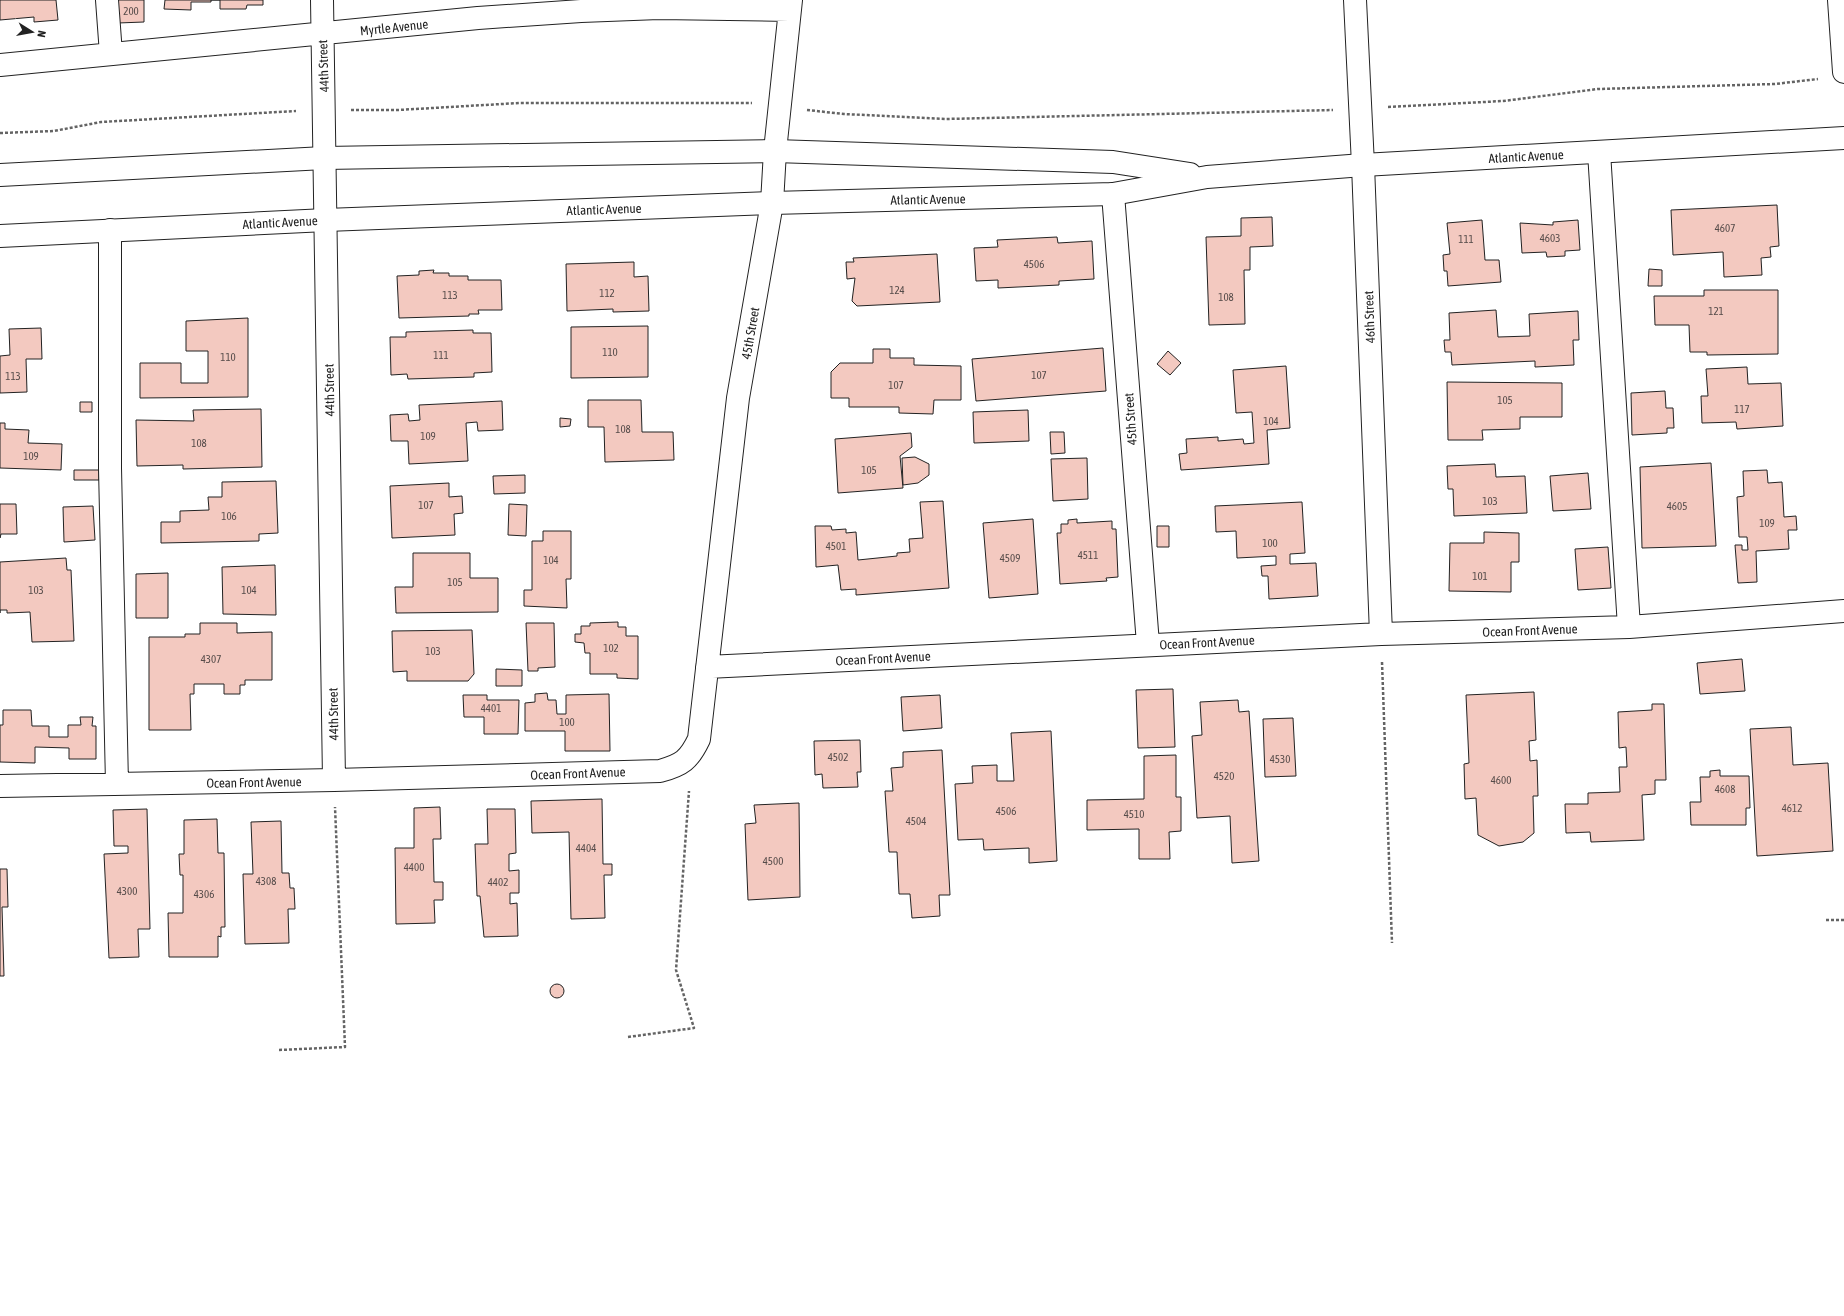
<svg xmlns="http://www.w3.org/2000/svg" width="1844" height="1316" font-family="'Asap Condensed',sans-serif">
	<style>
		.building { fill: #f3c9c0; stroke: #222 }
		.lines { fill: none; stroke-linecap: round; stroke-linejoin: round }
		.minor-casing { stroke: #222; stroke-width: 24 }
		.highway-casing { stroke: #222; stroke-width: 24 }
		.path { stroke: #646464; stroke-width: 2.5; stroke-dasharray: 3 2; stroke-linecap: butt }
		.minor { stroke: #fff; stroke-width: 22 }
		.highway { stroke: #fff; stroke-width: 22 }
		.labels { text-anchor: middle; stroke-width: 3; stroke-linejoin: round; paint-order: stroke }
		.number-label { font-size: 11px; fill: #564c4a }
		.street-label { font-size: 13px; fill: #222; stroke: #fff }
	</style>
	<rect width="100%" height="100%" fill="#fff"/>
	<path class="building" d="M0 0H56L58 20 34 22V17L0 20Z
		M118 0H144V22L118 23Z
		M165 0H263V5H247L246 9H220V0H211V2H191V10L164 9Z
		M1777 205 1779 246 1770 247 1771 257 1761 258 1762 275 1724 277 1723 252 1673 255 1671 210Z
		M1272 217 1273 246 1250 247V270H1244L1245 324 1209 325 1206 237 1241 236V218Z
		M1482 220 1485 260H1499L1501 282 1448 286 1447 271H1444L1443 255 1450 254 1447 223Z
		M1578 220 1580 250 1565 251V256L1547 257 1546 252 1522 253 1520 223 1553 225V222Z
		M1057 237 1058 243 1092 241 1094 279 1059 281V285L998 288V280L976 281 974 248 998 247 997 240Z
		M937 254 940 302 857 306 852 301 855 278 847 279 846 262H854L853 258Z
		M634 262V277L648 276 649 311 613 312V309L567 311 566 264Z
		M1649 269 1662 270V286H1648Z
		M434 270 433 273H449V276H468V280H501L502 310H478L479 314H469V316L399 318 397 276 419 275V271Z
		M1704 290H1778V354L1707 355V352H1690L1689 325H1655L1654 296H1704Z
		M1496 310 1498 337 1530 336 1529 314 1578 311 1579 340H1573L1574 365 1535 367V361L1452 365 1451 352H1445L1444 340H1450L1449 313Z
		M248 318V397L140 398V363H181V383H208V351H186V321Z
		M648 326V377L571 378V327Z
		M41 328 42 359H26L27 392 0 393V356L10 355 9 329Z
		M473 330V333H491L492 372 474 373V377L408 379 407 374 391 375 390 337H406V332Z
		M1103 348 1106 391 976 401 972 359Z
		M873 349H890V358H914V365L961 366V400H934L933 414 899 413V407H849V398H831V372L840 363H873Z
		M1168 351 1181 363 1170 375 1157 364Z
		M1286 366 1290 428 1267 430 1269 464 1181 470 1179 454 1187 453 1186 439 1218 437V441L1243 439 1244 444 1254 443 1252 412 1236 413 1233 370Z
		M1747 367 1748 384 1781 383 1783 426 1737 429 1736 422 1702 423 1701 396H1708L1706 369Z
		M1447 382 1562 383V417H1520V429L1482 430 1483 440H1448Z
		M1665 391 1666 408H1673L1674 428H1667V433L1632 435 1631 393Z
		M588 400H641L642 432H673L674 460 605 462 604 427H588Z
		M502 401 503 430 478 431 477 422 466 423 468 461 409 464 408 441H391L390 415 408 414 409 421 420 420 419 405Z
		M80 402H92V412H80Z
		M261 409 262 467 183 469V465L137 466 136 420 194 421 193 410Z
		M1028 410 1029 441 974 443 973 412Z
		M560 418 571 419 570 426 560 427Z
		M0 423H5V429L29 430 28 443 62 444 61 470 0 468Z
		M1050 432H1064L1065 453 1051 454Z
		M911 433 912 447 900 456 903 488 838 493 835 439Z
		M915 457 929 464V475L918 483 903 485 902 458Z
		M1087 458 1088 499 1053 501 1051 459Z
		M1711 463 1716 546 1642 548 1640 467Z
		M1495 464 1496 477 1525 476 1527 513 1454 516 1453 489H1448L1447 466Z
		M74 470H99V480H74Z
		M1767 470 1768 483 1782 482 1784 517 1796 516 1797 530H1788L1789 549 1756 551 1757 582 1738 583 1735 545H1742V550H1748L1747 537H1739L1737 497 1744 496 1743 471Z
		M1588 473 1591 509 1553 511 1550 476Z
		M525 475V493L494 494 493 476Z
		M276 481 278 533 259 534V541L161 543V522H180V511L209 510 208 497H222V482Z
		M449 483V497L462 496 463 513 454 514 455 535 392 538 390 486Z
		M943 501 949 588 856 595V589L841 590 838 565 816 567 815 526H831L832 530 846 529V533L856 532 858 560 897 556V553L910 552 909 539 923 538 920 502Z
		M1302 502 1305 553 1290 554V564L1316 563 1318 596 1269 599 1268 576H1262L1261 566 1276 565V556L1237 558 1236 531 1216 532 1215 506Z
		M0 504H16L17 534H1L0 538Z
		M509 504 527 505 526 536 508 535Z
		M93 506 95 540 64 542 63 507Z
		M1033 519 1038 594 989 598 983 523Z
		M1077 519V523L1112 521V529H1116L1118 577 1106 578 1107 581 1060 584 1057 533H1061V524H1068V520Z
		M1157 526H1169V547H1157Z
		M543 531H571V579H566L567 608 524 606V590H532V541H543Z
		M1484 532 1519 533V562H1511V592L1449 591 1450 543H1484Z
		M1608 547 1611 588 1578 590 1575 549Z
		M413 553H470V578H498V612L396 613 395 587H413Z
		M66 558 67 570H71L74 641 32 642 30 612 7 613V610H0V613V562Z
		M275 565 276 615 223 614 222 567Z
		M168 573V618H136V574Z
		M618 622V627H626V636H638V679L617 678V674H590V653H585L584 643 575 642V634H581V626H590V623Z
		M200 623H237V633L272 632V680H245V685H240V694H224V684H194V694H190L191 730H149V637H185V634H200Z
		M526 623H554L555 667 538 668V671H528Z
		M472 630 474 674 468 681H407V671L393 672 392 631Z
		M1742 659 1745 691 1700 694 1697 663Z
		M496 669 522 670V686H496Z
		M1173 689 1175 747 1138 748 1136 690Z
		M1534 692 1536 740 1529 741 1530 761 1537 760 1538 796H1533L1534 833 1523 842 1499 846 1478 835 1476 798 1465 799 1464 764 1469 763 1466 695Z
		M547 693 548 700H556L557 714H566V695L609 694 610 751H565V731H525V703L535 702V694Z
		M463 695H487V700H519L518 734H484V717H464Z
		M940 695 942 728 903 731 901 697Z
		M1238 700 1239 712 1249 711 1259 861 1232 863 1230 816 1197 818 1192 736 1202 735 1200 702Z
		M1652 704H1664L1666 780H1655V794L1642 795 1644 840 1591 842 1590 832 1566 833 1565 804H1588V793L1620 792 1619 767H1627L1626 747 1619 748 1618 712 1652 710Z
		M3 710H31L32 726H49V737H68V725H81L80 717H93L92 726H96V759H69V748L35 747V763L0 762V725H3Z
		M1293 718 1296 776 1265 777 1263 719Z
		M1791 727 1793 765 1828 763 1833 851 1757 856 1750 729Z
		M1051 731 1057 861 1029 863V848L984 850 983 839 958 840 955 784 973 783 972 766 997 765V781H1014L1011 733Z
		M860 740 861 772H857L858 787 823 788 822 774 815 775 814 741Z
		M942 750 950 895H939L940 916 912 918 910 894H899L897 852H889L885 791H893L891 768 903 767V752Z
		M1176 755V797H1181V831L1169 832 1170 859H1139V829L1087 830V800L1144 799V756Z
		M1720 770V776H1749L1750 808H1746V825H1691L1690 802H1701L1700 777H1710V771Z
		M602 799 603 864H612V875H604L605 918 571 919 569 832 532 833 531 801Z
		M799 803 800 897 748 900 745 824 756 823 754 805Z
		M440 807 441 839H433L434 882H443V900H434L435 923 396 924 395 848H414V808Z
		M147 809 150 929H138L139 957 109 958 104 854 128 853V846H114L113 810Z
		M487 809H515L516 853 509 854V871L519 870V893H510V904L517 903 518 936 484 937 480 896H477L475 844H488Z
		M217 819 218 853H224L225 927H221V937L218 936V957H169L168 913H183V875H180L179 854H184V820Z
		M281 821 282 873H289L290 888H294L295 909H288L289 943 245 944 243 874H253L251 822Z
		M0 869H7L8 907H2L4 976H0Z
		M550 991a7 7 0 1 1 14 0a7 7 0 1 1-14 0Z"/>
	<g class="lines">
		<g class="minor-casing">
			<path id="minor" d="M107 0 111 54
				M322 0 334 780
				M1355 0 1363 165 1381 634
				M1839 0 1844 72
				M0 65 478 18 581 11 659 8 789 10
				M1599 152 1629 627
				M1113 194 1148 644
				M110 230V468L117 784
				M707 667 1381 634 1629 627 1844 611
				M0 786 334 780 660 771C682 765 689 760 699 739L738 398 772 203 775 151 791 0"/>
		</g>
		<g class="highway-casing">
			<path id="highway" d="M0 175 324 158 775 151 1113 162 1190 174
				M0 236 326 220 772 203 1113 194 1207 177 1363 165 1844 138"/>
		</g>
		<path class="path" d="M1388 107 1503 101 1598 89 1775 84 1818 79
			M351 110H398L519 103H752
			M807 110 844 114 946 119 1333 110
			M0 133 54 131 101 122 296 111
			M1382 662 1392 943
			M1826 920H1844
			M628 1037 694 1028 676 970 689 791
			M279 1050 345 1047 335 807"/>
		<use href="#minor" class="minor"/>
		<use href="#highway" class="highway"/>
	</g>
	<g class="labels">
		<g class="number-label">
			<text x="131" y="15">200</text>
			<text x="1725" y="232">4607</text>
			<text x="1550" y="242">4603</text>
			<text x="1466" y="243">111</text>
			<text x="1034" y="268">4506</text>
			<text x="897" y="294">124</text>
			<text x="607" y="297">112</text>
			<text x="450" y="299">113</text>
			<text x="1226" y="301">108</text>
			<text x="1716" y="315">121</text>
			<text x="610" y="356">110</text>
			<text x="441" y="359">111</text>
			<text x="228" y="361">110</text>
			<text x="1039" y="379">107</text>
			<text x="13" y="380">113</text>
			<text x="896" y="389">107</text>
			<text x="1505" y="404">105</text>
			<text x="1742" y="413">117</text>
			<text x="1271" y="425">104</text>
			<text x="623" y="433">108</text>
			<text x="428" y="440">109</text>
			<text x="199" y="447">108</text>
			<text x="31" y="460">109</text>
			<text x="869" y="474">105</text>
			<text x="1490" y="505">103</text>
			<text x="426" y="509">107</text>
			<text x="1677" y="510">4605</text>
			<text x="229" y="520">106</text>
			<text x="1767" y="527">109</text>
			<text x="1270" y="547">100</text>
			<text x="836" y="550">4501</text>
			<text x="1088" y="559">4511</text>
			<text x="1010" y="562">4509</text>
			<text x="551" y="564">104</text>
			<text x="1480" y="580">101</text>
			<text x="455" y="586">105</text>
			<text x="36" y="594">103</text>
			<text x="249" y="594">104</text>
			<text x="611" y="652">102</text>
			<text x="433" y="655">103</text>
			<text x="211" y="663">4307</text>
			<text x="491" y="712">4401</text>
			<text x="567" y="726">100</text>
			<text x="838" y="761">4502</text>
			<text x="1280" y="763">4530</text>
			<text x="1224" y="780">4520</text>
			<text x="1501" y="784">4600</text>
			<text x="1725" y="793">4608</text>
			<text x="1792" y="812">4612</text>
			<text x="1006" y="815">4506</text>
			<text x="1134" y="818">4510</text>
			<text x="916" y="825">4504</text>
			<text x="586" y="852">4404</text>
			<text x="773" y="865">4500</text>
			<text x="414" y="871">4400</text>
			<text x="266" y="885">4308</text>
			<text x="498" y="886">4402</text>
			<text x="127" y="895">4300</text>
			<text x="204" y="898">4306</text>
		</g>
		<g class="street-label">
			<text transform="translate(394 27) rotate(-6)" y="5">Myrtle Avenue</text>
			<text transform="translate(323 66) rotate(-92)" y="5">44th Street</text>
			<text transform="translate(1526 156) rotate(-3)" y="5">Atlantic Avenue</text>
			<text transform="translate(928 199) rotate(-1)" y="5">Atlantic Avenue</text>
			<text transform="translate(604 209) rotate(-2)" y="5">Atlantic Avenue</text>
			<text transform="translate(280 222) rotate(-3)" y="5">Atlantic Avenue</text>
			<text transform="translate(1369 317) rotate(-92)" y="5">46th Street</text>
			<text transform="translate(750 333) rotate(-80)" y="5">45th Street</text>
			<text transform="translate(329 390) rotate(-91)" y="5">44th Street</text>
			<text transform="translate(1130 419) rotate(-94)" y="5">45th Street</text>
			<text transform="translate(1530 630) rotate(-2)" y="5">Ocean Front Avenue</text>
			<text transform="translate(1207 642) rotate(-3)" y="5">Ocean Front Avenue</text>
			<text transform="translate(883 658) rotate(-3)" y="5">Ocean Front Avenue</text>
			<text transform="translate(333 714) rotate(-91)" y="5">44th Street</text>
			<text transform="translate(578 773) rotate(-2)" y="5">Ocean Front Avenue</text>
			<text transform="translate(254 782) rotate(-1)" y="5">Ocean Front Avenue</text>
		</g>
	</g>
	<g transform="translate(32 32) rotate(101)" stroke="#ffffff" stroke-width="3" paint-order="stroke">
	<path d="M0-3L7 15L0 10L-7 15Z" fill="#222222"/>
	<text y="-6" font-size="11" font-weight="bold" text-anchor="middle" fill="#222222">N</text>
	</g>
</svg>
